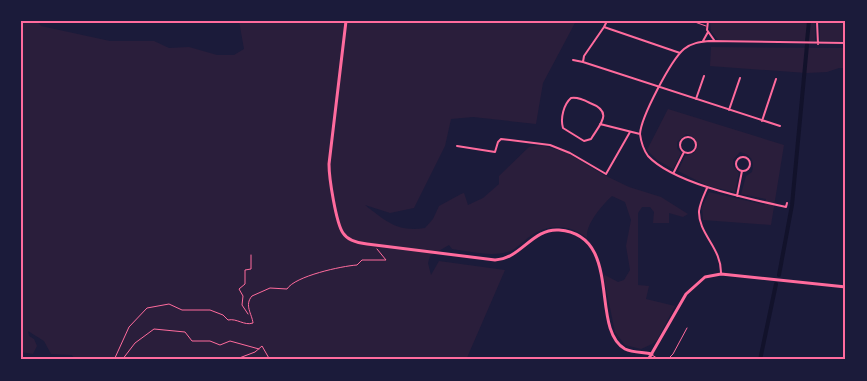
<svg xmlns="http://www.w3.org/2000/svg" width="867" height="381" font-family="'Libre Baskerville',serif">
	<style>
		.green { fill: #2a1e3b }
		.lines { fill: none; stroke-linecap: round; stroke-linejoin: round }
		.canal { stroke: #12122b; stroke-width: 4 }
		.path { stroke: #ff6b9d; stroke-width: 1 }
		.service { stroke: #ff6b9d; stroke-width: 1 }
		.minor { stroke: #ff6b9d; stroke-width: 2 }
		.secondary { stroke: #ff6b9d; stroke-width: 3 }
		.neatline { fill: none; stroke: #ff6b9d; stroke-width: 2 }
	</style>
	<rect width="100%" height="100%" fill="#1b1b3a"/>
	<path class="green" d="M21 21H37L41 26 110 41H154L169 48 189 47 217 55H234L244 49 239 21H576L543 83 536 124 473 117 451 119 445 146 414 208 390 213 365 205C387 222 397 232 425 228L433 219 439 206 461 194 464 193 468 205 483 198 499 184V176L529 147 541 145 568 153 602 174 629 187 661 197 688 214 683 217 669 213V223H653L654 212 650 207H642L638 213V285L649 286 646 299 675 306 657 340 652 344 641 349 625 345 615 332 603 274 618 282 624 280 630 270 626 246 631 220 625 202 612 196C602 205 585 225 587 238 570 224 548 223 529 237 522 242 516 250 507 252 490 257 469 251 452 249L449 245 430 256 428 263 431 275 439 261 505 270 466 360H75L72 355 51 354 44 341 28 331 29 336 34 339 37 346 33 354 21 352Z
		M710 21H815V41L718 40 711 31Z
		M820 21H846V41H820Z
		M711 47 846 48V68H839L827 72 806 73 710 66Z
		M668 109 784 145 771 225 703 220 702 207 709 192 765 205 766 199 741 194 746 176 752 172C755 160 751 155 740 152L733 160V166L739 173 735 192 708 186 678 171 685 156 694 153 698 146C696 139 693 136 686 134L677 142V148L681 153 673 169 657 160 647 150Z"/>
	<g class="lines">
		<path class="canal" d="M807 41 809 21
			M779 275 792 205 807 45
			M760 360 776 284"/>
		<path class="path" d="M248 314 242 305 243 296 239 289 245 284V270L251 269V255
			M114 360 129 327 147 308 169 304 182 310H210L223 315 228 320C237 318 244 326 253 323 252 314 244 305 252 296L270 288 287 289C295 276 342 266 357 265L362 260H386L377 249
			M122 360 135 343 154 329 185 332 192 341H210L220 345 230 341 259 349
			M234 360 255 352 262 346 270 360"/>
		<path class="service" d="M692 21 706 26
			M652 355 660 360
			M667 360 673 354 687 328"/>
		<path class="minor" d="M708 21 707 30 714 40
			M817 21 818 44
			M604 27 607 21
			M703 41 708 32
			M680 53 604 27 584 56 583 62 780 126
			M573 60 583 62
			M571 98C578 97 584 100 590 103 614 112 600 124 591 139L584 141 563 128C560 118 564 104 571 98Z
			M696 99 704 76
			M729 110 740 78
			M762 121 776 79
			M600 124 640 134C641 142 643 149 648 156 674 184 750 199 786 207L787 203
			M640 134C641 117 671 60 684 49 691 43 700 42 709 41L846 43
			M680 145a8 8 0 1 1 16 0a8 8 0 1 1-16 0Z
			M457 146 495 152 498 142 501 139 550 145 570 153 606 174 630 132
			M736 164a7 7 0 1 1 14 0a7 7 0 1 1-14 0Z
			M674 172 684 152
			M707 188C704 195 700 203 699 211 698 234 722 248 721 274
			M737 196 742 171"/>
		<path class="secondary" d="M346 21 329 164C329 178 336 223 343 233 348 241 358 243 367 244L495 260C521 259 532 228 559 230 624 235 589 329 625 349 633 353 643 352 652 354
			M648 360 686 294 705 277 721 274 846 287"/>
	</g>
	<rect width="867" height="381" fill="none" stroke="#1b1b3a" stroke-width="45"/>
	<rect x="22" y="22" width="822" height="336" class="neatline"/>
</svg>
